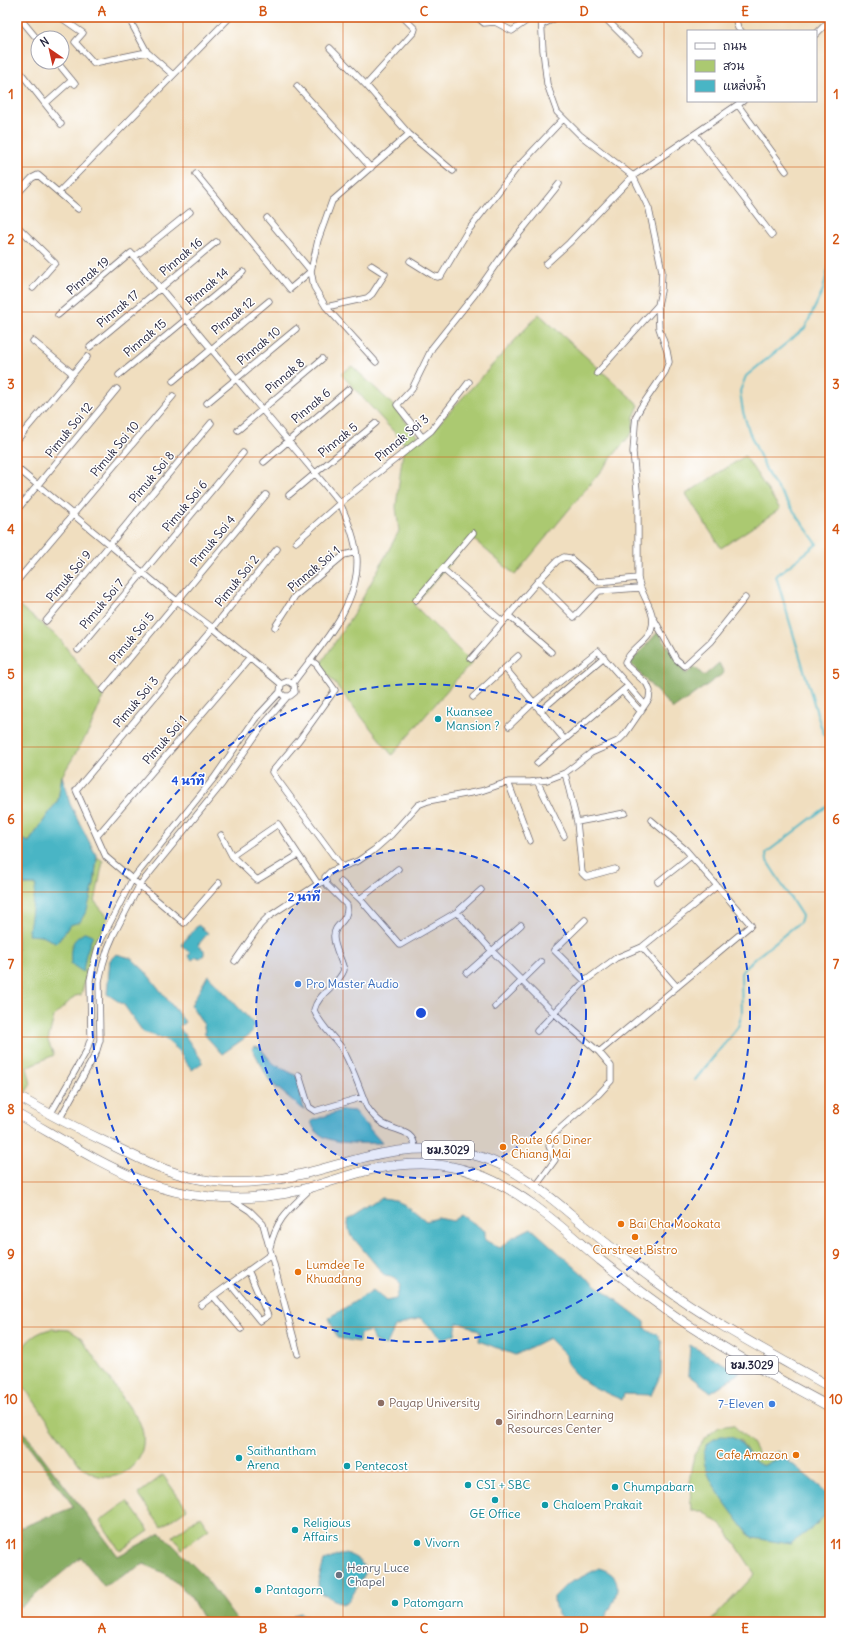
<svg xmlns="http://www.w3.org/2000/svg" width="847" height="1639" font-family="Delius,'Playpen Sans Thai',sans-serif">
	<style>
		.green { fill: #abc971; stroke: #667656 }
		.forest { fill: #88ad63; stroke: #55684f }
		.water { fill: #49b5c5; stroke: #366c80 }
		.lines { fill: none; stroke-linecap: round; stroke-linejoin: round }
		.stream { stroke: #49b5c5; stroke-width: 2 }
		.minor-casing { stroke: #6a6469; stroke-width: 7 }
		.primary-casing { stroke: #6a6469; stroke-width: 10 }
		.minor { stroke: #fff; stroke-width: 5.5 }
		.primary { stroke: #fff; stroke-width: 9 }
		.grid { fill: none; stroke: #d45411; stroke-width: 1; stroke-opacity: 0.55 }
		.ring { fill: none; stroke: #1d4ed8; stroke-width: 2; stroke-dasharray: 7 5 }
		.culture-dot { fill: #0f9aa8; stroke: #fff; stroke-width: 1.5 }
		.shop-dot { fill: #3f7fe0; stroke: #fff; stroke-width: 1.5 }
		.food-dot { fill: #e8710a; stroke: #fff; stroke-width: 1.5 }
		.education-dot { fill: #8d6e63; stroke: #fff; stroke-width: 1.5 }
		.worship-dot { fill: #6b7280; stroke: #fff; stroke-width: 1.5 }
		.labels { text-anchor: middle; stroke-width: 3; stroke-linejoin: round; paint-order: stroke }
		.shield { fill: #fff; stroke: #646476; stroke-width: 1 }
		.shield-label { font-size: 11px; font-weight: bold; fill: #22223b }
		.street-label { font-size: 12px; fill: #22223b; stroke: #fff }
		.culture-label { font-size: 12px; fill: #0d838f; stroke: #fff; text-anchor: start }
		.shop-label { font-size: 12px; fill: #366cbe; stroke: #fff; text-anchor: start }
		.food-label { font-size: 12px; fill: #c56008; stroke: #fff; text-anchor: start }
		.education-label { font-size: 12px; fill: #785e54; stroke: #fff; text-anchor: start }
		.worship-label { font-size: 12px; fill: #5b616d; stroke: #fff; text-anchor: start }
		.centre { fill: #1d4ed8; stroke: #fff; stroke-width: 2 }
		.ring-label { font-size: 12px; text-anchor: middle; font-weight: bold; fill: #1d4ed8; stroke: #fff; stroke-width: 3; stroke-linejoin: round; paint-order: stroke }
		.neatline { fill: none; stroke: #d45411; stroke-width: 1.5 }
		.grid-label { font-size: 13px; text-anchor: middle; font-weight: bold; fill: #d45411 }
	</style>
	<rect width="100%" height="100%" fill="#fff"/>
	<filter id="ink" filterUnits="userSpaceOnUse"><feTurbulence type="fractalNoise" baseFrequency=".025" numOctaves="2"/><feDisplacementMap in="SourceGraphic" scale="8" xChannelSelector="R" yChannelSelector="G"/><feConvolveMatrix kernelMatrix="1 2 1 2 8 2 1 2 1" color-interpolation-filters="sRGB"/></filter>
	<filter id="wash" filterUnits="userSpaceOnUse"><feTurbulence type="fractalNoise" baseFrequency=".012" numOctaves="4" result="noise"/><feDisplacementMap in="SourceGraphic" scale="16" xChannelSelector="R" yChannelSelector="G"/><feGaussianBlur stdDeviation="0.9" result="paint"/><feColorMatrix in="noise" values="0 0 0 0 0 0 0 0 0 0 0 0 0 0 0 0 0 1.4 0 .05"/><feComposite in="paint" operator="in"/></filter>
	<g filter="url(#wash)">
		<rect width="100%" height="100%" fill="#f0debf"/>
		<path class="green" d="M539 314 639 405 634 417 632 433 515 575 472 538 414 605 472 663 455 681 392 755 320 665 355 612 399 531 396 507 404 443 341 374 352 366 392 404 422 442Z
			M745 456 780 509 721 548 686 494Z
			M17 604 59 638 103 697 89 731 62 776 58 800 29 842 17 837Z
			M97 857 103 861 95 902 108 917 92 953 81 995 75 996 54 1016 48 1041 54 1055 27 1067 31 1084 24 1095 17 1090V885H36L42 936 57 943 70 925 94 884Z
			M51 1329 69 1330 80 1337 139 1421C158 1462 110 1497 79 1464L21 1383C13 1357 24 1335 51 1329Z
			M733 1425 752 1443 759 1456 764 1459 778 1451 785 1458 772 1461 763 1466 755 1463 740 1440 704 1463 718 1492 749 1535 754 1538 814 1527 830 1509V1622H710L755 1574 727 1531 704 1511H691L690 1476 694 1455 705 1438 719 1427Z
			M163 1475 187 1509 161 1527 138 1494Z
			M127 1501 149 1531 120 1551 100 1521Z
			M200 1516 209 1529 182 1549 173 1536Z"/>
		<path class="forest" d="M658 632 686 674 695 667 704 676 719 663 724 673 673 709 630 663Z
			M17 1423 118 1556 161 1533 204 1576 238 1622H205L189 1594 166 1574 144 1564 104 1586 81 1557 21 1607 17 1602V1529L74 1507 29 1446 17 1432Z"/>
		<path class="water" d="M62 776 70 804 97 857 94 884 87 910 80 922 70 925 57 943 42 936 28 935 36 885H17V837L29 842 58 800Z
			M198 925 208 933 198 945 204 950V955L200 958 196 957 192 960 188 956 190 953 181 945Z
			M86 932 93 935 86 954 83 972 71 964C70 948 70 940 86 932Z
			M116 954 131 958 145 971 185 1022 179 1027 203 1062 192 1070 176 1048 165 1039 143 1032 124 1005 107 994 110 960Z
			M208 975 254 1024 252 1033 222 1054 205 1035 204 1025 191 1005Z
			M254 1046 259 1047 274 1064 297 1076 304 1110 270 1082 252 1048Z
			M343 1110 354 1111 382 1143C364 1143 328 1146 315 1130 313 1128 312 1124 311 1121Z
			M381 1198C403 1199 410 1208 426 1221L438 1218 453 1221 462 1215 485 1231V1240L500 1248 513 1237 531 1228 587 1278 645 1322V1328L657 1335 662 1343 661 1374 651 1395 624 1394 622 1400C603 1391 567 1379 566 1355L549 1338 515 1355 479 1341 480 1332 465 1324 457 1323 455 1334 443 1339 420 1318 395 1327 386 1346 374 1341 370 1331 360 1334 359 1342 337 1338 329 1318 373 1290 386 1301 396 1299 400 1287 397 1280 391 1277 385 1276 350 1234 347 1220Z
			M690 1345 740 1373 711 1392 688 1375Z
			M720 1436C750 1436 741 1457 763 1466L772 1461 785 1458 830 1495V1509L814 1527 790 1544 754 1538 749 1535C736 1517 700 1475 704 1453 705 1444 712 1440 720 1436Z
			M345 1553C358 1558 361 1560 366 1572L349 1601 342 1604 319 1592 318 1582 324 1561Z
			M599 1568C631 1577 613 1602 603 1622H566C557 1617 554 1607 554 1597L566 1585Z
			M300 1613 319 1622H291L294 1615Z"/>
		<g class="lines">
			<path class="stream" d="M830 260 823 290 805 328 746 376 740 391 743 412 750 434 769 476 817 544 776 576 821 727 830 747
				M695 1080 738 1027 742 1014 741 973 747 965 800 922 802 916 767 861 766 853 830 804"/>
		</g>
	</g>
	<g filter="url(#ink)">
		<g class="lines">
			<g class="minor-casing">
				<path id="minor" d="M19 17 38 40
					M60 17 83 33 75 42 94 63 147 52
					M128 17 147 52 173 75
					M477 17 484 23 495 22 512 31 532 17
					M604 17 639 52
					M735 17 738 28 741 31
					M543 24 558 17
					M816 34 830 20
					M330 48 366 85 409 134 453 171
					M57 62 75 84
					M17 68 61 124
					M366 85 414 32 415 29 403 17
					M297 86 371 168
					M45 104 72 80
					M738 105 786 171
					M695 134 772 235
					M196 174 290 289 311 271 267 218
					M59 192 230 17
					M17 194 32 178 38 175 78 209
					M17 226 55 263 33 288
					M134 257 190 212
					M410 261 434 276 438 277 441 276 467 232 516 169 563 119
					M546 264 569 243 633 176 743 101
					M371 265 385 274 372 294 367 298 326 307 314 287 311 271 318 240 332 201 409 134
					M326 307 376 362
					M58 315 131 253 340 503C348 521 356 540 357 559 359 607 319 647 293 683
					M33 341 72 373
					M90 347 216 242
					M597 373 658 305
					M119 375 243 272
					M173 381 269 301
					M207 403 296 329
					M238 430 322 359
					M422 437 397 405 412 389 432 348 475 294 506 250 559 184
					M17 440 87 357
					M264 462 349 389
					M17 468 177 601 213 628 281 684
					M289 495 376 423
					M17 510 117 389
					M296 542 340 503 431 431 469 382
					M443 569 503 622
					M17 581 173 396
					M538 581 574 617 599 591 639 588
					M416 600 473 533
					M509 616 551 652
					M654 619 676 659 684 666 710 642 745 598
					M46 621 211 423
					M275 627 295 596 344 555 356 552
					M78 650 243 453
					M471 659 538 581 557 561 564 557 570 558 598 582 638 578
					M310 660 316 664 335 690 299 740 272 772 342 867
					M505 668 564 739
					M103 690 266 495
					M622 691 641 712
					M473 697 518 656
					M540 711 604 657
					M509 726 533 703 598 651 645 705
					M537 763 628 686
					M565 773 577 822 582 873 586 877 615 869
					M537 781 564 836
					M508 782 530 841
					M577 822 625 813
					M221 835 232 856 257 880 298 855
					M97 836 250 658
					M232 856 278 824 318 884
					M341 882 360 899 400 945 457 912 481 890
					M658 882 691 856
					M219 883 184 923 106 857 76 790 213 628 277 549
					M360 899 398 869
					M457 912 492 951 555 1014 599 1052 611 1066V1081L599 1094 555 1133 549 1146 555 1160 536 1186
					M585 920 554 950 585 981
					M642 947 677 987
					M235 961 260 925 268 917 318 884 325 881
					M467 973 521 925
					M495 1007 541 962
					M537 1031 585 981 616 958 642 947 717 886
					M599 1052 751 925 686 850 651 820
					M299 1075 309 1107 315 1111 363 1097
					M50 1115 87 1050 91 1037 90 980 94 962 99 944 132 880 214 778 255 719 280 692 281 684 288 681 294 685 295 692 290 696H284L280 692
					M59 1120 96 1053 100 1040 99 981 103 964 108 948 114 934 139 886 222 784 263 725 287 697
					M415 1148C414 1129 395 1132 382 1123 376 1119 371 1113 367 1107 360 1090 351 1062 341 1047 332 1035 320 1025 314 1010 318 993 338 986 344 970 342 960 333 945 334 936 334 923 349 923 347 905L327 885 325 877 331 871 358 861 374 850 391 835 418 805 428 801 481 791 508 782H530L547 780 565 773 591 753 618 741 625 734 649 699 650 691 647 684 627 666 625 662C630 651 641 645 648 636 662 615 641 599 638 578V500L633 452 635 425 636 416 641 407 665 372 669 362 667 351 659 328 658 305 661 291 662 271 649 209 633 176 580 135 557 112 547 84 543 50 541 17
					M230 1198 250 1211 263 1224 298 1354
					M270 1247C277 1217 290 1209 311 1188
					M230 1284 260 1321 268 1316 248 1270
					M213 1296 241 1329
					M201 1305 271 1254"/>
			</g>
			<g class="primary-casing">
				<path id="primary" d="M17 1096C47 1113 78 1129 110 1144 138 1158 167 1173 199 1179 222 1184 248 1183 271 1180 297 1177 322 1169 347 1162 391 1149 436 1143 481 1157 519 1169 550 1197 579 1221 605 1243 631 1263 658 1283 712 1323 772 1354 830 1387
					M17 1114C58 1137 98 1163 142 1181 185 1198 235 1202 281 1194 313 1189 342 1176 373 1169 408 1162 444 1161 477 1174 524 1191 562 1228 600 1260 615 1272 631 1284 647 1296 704 1339 767 1373 830 1407"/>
			</g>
			<use href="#minor" class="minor"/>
			<use href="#primary" class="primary"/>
		</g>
	</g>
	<path class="grid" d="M183 17V1622M343 17V1622M504 17V1622M664 17V1622M17 167H830M17 312H830M17 457H830M17 602H830M17 747H830M17 892H830M17 1037H830M17 1182H830M17 1327H830M17 1472H830"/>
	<circle cx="421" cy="1013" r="165" fill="#1d4ed8" fill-opacity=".12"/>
	<g class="ring">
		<circle cx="421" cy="1013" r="165"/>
		<circle cx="421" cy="1013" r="329"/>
	</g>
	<g class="culture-dot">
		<circle cx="438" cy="719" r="4"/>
		<circle cx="239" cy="1458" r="4"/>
		<circle cx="347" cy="1466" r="4"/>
		<circle cx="468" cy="1485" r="4"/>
		<circle cx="615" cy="1487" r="4"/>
		<circle cx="495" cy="1500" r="4"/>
		<circle cx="545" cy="1505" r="4"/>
		<circle cx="295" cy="1530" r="4"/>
		<circle cx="417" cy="1543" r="4"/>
		<circle cx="258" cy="1590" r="4"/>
		<circle cx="395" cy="1603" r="4"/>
	</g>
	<g class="shop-dot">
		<circle cx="298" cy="984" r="4"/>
		<circle cx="772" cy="1404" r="4"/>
	</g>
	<g class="food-dot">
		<circle cx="503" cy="1147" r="4"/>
		<circle cx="621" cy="1224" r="4"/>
		<circle cx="635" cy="1237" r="4"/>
		<circle cx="298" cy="1272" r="4"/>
		<circle cx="796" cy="1455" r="4"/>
	</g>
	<g class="education-dot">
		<circle cx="381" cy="1403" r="4"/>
		<circle cx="499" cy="1422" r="4"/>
	</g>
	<circle class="worship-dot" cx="339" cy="1575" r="4"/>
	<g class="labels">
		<g class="shield">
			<rect x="422" y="1141" width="52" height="18" rx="3"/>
			<rect x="726" y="1356" width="52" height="18" rx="3"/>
		</g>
		<g class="shield-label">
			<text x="448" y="1154">ชม.3029</text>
			<text x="752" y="1369">ชม.3029</text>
		</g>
		<g class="street-label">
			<text transform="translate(181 257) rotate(-40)" y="4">Pinnak 16</text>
			<text transform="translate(88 276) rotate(-40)" y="4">Pinnak 19</text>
			<text transform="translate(207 287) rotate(-40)" y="4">Pinnak 14</text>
			<text transform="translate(118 309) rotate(-40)" y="4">Pinnak 17</text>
			<text transform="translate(233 316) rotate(-39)" y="4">Pinnak 12</text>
			<text transform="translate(145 338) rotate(-40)" y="4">Pinnak 15</text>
			<text transform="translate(259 346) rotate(-40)" y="4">Pinnak 10</text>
			<text transform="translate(285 376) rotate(-40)" y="4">Pinnak 8</text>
			<text transform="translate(311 406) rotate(-40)" y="4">Pinnak 6</text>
			<text transform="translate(69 430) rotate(-51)" y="4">Pimuk Soi 12</text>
			<text transform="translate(402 438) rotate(-40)" y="4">Pinnak Soi 3</text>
			<text transform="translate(338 440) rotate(-39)" y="4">Pinnak 5</text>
			<text transform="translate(115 449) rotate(-50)" y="4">Pimuk Soi 10</text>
			<text transform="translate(152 477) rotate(-50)" y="4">Pimuk Soi 8</text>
			<text transform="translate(185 506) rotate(-50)" y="4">Pimuk Soi 6</text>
			<text transform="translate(213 541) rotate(-50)" y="4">Pimuk Soi 4</text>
			<text transform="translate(314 569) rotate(-40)" y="4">Pinnak Soi 1</text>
			<text transform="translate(69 576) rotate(-50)" y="4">Pimuk Soi 9</text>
			<text transform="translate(237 581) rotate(-51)" y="4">Pimuk Soi 2</text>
			<text transform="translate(102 604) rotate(-50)" y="4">Pimuk Soi 7</text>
			<text transform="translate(132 638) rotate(-50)" y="4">Pimuk Soi 5</text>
			<text transform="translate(136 702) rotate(-50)" y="4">Pimuk Soi 3</text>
			<text transform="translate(165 740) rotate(-49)" y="4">Pimuk Soi 1</text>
		</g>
		<g class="culture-label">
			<text x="446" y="716">Kuansee<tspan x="446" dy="14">Mansion ?</tspan></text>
			<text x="247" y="1455">Saithantham<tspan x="247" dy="14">Arena</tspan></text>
			<text x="355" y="1470">Pentecost</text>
			<text x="476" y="1489">CSI + SBC</text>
			<text x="623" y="1491">Chumpabarn</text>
			<text x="553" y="1509">Chaloem Prakait</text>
			<text x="495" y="1518" text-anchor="middle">GE Office</text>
			<text x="303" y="1527">Religious<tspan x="303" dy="14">Affairs</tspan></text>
			<text x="425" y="1547">Vivorn</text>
			<text x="266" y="1594">Pantagorn</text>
			<text x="403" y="1607">Patomgarn</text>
		</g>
		<g class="shop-label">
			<text x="306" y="988">Pro Master Audio</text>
			<text x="764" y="1408" text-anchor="end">7-Eleven</text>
		</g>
		<g class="food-label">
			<text x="511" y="1144">Route 66 Diner<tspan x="511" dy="14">Chiang Mai</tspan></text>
			<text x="629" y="1228">Bai Cha Mookata</text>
			<text x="635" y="1254" text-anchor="middle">Carstreet Bistro</text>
			<text x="306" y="1269">Lumdee Te<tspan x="306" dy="14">Khuadang</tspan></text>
			<text x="788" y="1459" text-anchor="end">Cafe Amazon</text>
		</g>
		<g class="education-label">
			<text x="389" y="1407">Payap University</text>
			<text x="507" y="1419">Sirindhorn Learning<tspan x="507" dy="14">Resources Center</tspan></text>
		</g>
		<g class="worship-label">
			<text x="347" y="1572">Henry Luce<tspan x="347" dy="14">Chapel</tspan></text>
		</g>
	</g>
	<circle cx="421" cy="1013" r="6" class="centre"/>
	<g class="ring-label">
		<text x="188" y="785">4 นาที</text>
		<text x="304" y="901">2 นาที</text>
	</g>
	<rect width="847" height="1639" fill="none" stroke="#fff" stroke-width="44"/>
	<rect x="687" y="30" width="130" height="72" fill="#ffffff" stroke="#a7a7b1"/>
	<rect x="695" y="43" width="20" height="6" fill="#ffffff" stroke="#a7a7b1"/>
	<text x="723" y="50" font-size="12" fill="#22223b">ถนน</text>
	<rect x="695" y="60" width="20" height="12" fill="#abc971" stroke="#a7a7b1"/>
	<text x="723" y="70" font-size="12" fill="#22223b">สวน</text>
	<rect x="695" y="80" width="20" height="12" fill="#49b5c5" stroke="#a7a7b1"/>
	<text x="723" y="90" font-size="12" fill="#22223b">แหล่งน้ำ</text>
	<g transform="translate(50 50) rotate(326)"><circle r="19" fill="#ffffff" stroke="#a7a7b1"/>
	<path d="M0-3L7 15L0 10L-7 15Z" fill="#c8321e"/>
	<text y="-6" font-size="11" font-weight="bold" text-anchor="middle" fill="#22223b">N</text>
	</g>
	<rect x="22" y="22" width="803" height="1595" class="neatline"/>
	<g class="grid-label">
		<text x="102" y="16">A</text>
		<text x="263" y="16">B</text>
		<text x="424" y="16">C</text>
		<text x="584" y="16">D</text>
		<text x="745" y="16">E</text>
		<text x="11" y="99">1</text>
		<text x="836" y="99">1</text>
		<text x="11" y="244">2</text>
		<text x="836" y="244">2</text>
		<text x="11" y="389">3</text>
		<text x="836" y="389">3</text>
		<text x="11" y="534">4</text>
		<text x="836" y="534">4</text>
		<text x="11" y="679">5</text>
		<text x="836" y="679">5</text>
		<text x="11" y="824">6</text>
		<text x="836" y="824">6</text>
		<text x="11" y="969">7</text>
		<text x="836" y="969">7</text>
		<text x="11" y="1114">8</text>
		<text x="836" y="1114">8</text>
		<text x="11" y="1259">9</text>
		<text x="836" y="1259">9</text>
		<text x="11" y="1404">10</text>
		<text x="836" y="1404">10</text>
		<text x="11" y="1549">11</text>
		<text x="836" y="1549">11</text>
		<text x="102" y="1633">A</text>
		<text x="263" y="1633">B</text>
		<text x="424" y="1633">C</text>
		<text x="584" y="1633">D</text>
		<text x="745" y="1633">E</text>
	</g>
</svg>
